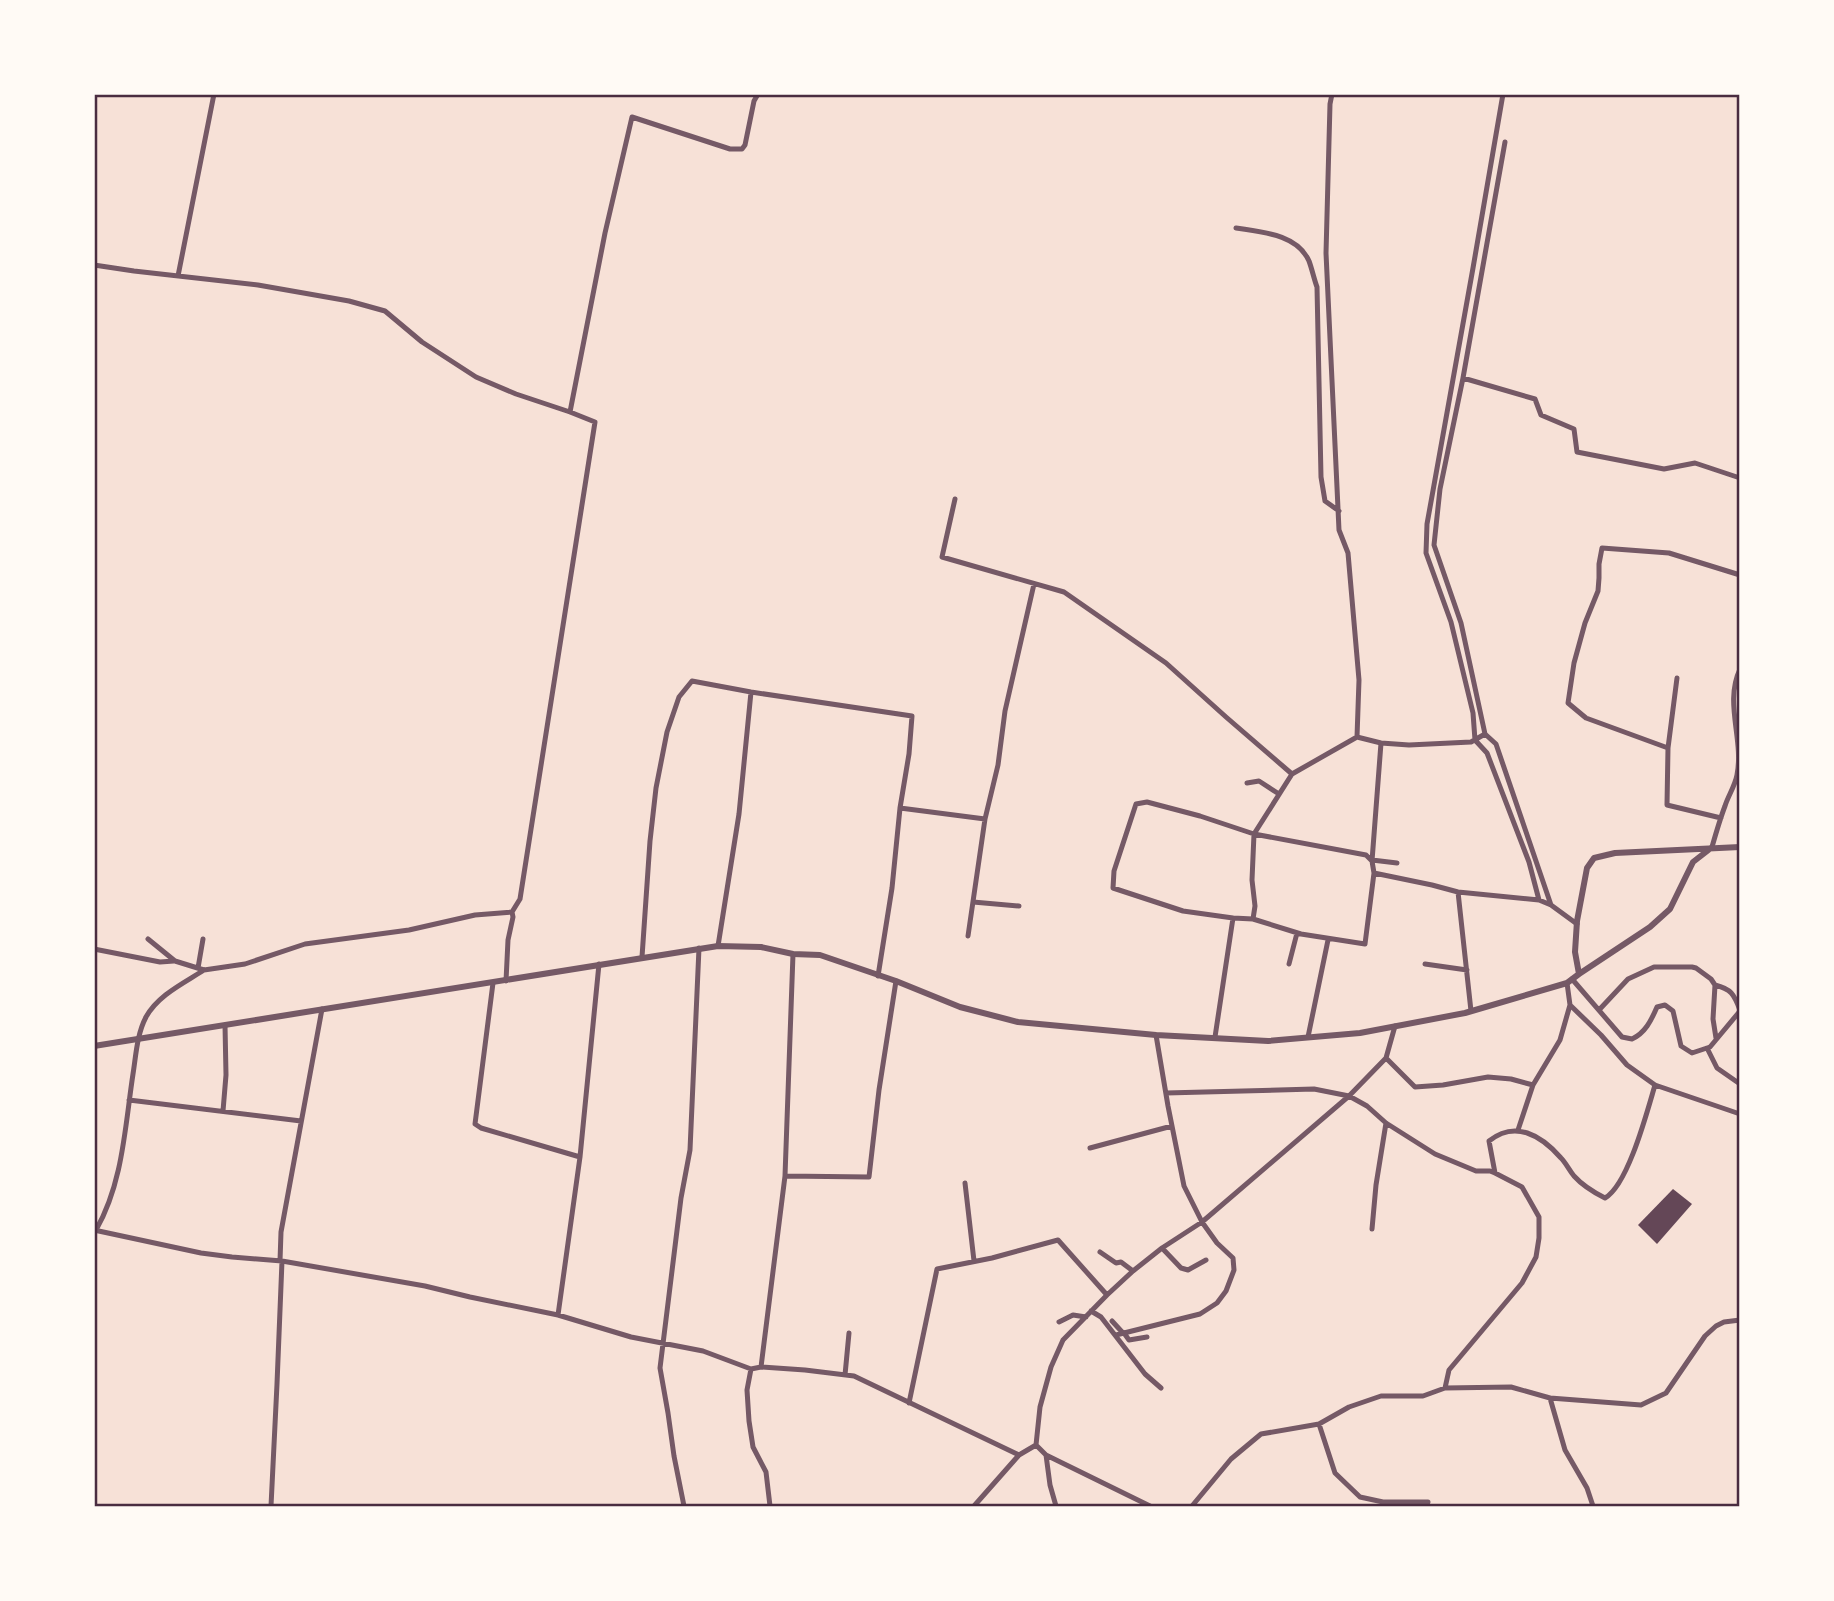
<svg xmlns="http://www.w3.org/2000/svg" width="1834" height="1601" font-family="'Golos Text',sans-serif">
	<style>
		.building { fill: #644757 }
		.lines { fill: none; stroke-linecap: round; stroke-linejoin: round }
		.minor { stroke: #755966; stroke-width: 5 }
		.tertiary { stroke: #755966; stroke-width: 6 }
		.neatline { fill: none; stroke: #4a2c40; stroke-width: 2.5 }
	</style>
	<rect width="100%" height="100%" fill="#f7e1d7"/>
	<path class="building" d="M1673 1189 1692 1204 1657 1244 1638 1225Z"/>
	<g class="lines">
		<path class="minor" d="M1332 94 1330 104 1326 253 1339 530 1348 553 1359 680 1357 737
			M1503 94 1473 268 1427 524 1426 553 1451 622 1473 713 1475 740 1487 753 1529 862 1539 900
			M1505 142 1463 378 1440 489 1434 545 1461 623 1485 734 1496 744 1551 905
			M1236 228C1261 232 1297 234 1309 261 1312 269 1314 279 1317 287L1321 477 1325 501 1339 511
			M94 265 134 271 258 285 349 301 385 311 422 342 476 377 516 394 570 412 595 422 520 899 512 912 513 917 508 940 506 981
			M178 276 214 94
			M1463 378 1535 399 1541 415 1574 429 1577 452 1664 469 1695 463 1740 478
			M570 412 605 233 632 117 730 149H742L745 145 754 101 758 94
			M955 499 942 557 1064 592 1166 663 1226 717 1292 774
			M1668 748 1677 678
			M1247 783 1259 781 1279 794
			M900 808 985 819
			M1721 818 1667 805 1668 748 1586 718 1568 703 1574 663 1585 623 1598 591 1599 578V564L1602 548 1669 553 1740 575
			M1712 847C1716 833 1720 819 1725 806 1728 796 1735 786 1737 775 1744 739 1724 703 1740 669
			M1372 860 1397 863
			M1372 861 1381 743
			M1374 873 1372 861 1366 855 1254 834 1200 816 1147 802 1136 804 1114 871 1113 888 1183 911 1233 918 1253 919 1301 934 1365 944 1374 873 1432 885 1458 892 1539 900 1551 905 1577 924
			M1458 892 1471 1011
			M973 902 1019 906
			M1253 919 1255 906 1252 880 1254 834 1292 774 1357 737 1381 743 1409 745 1471 742 1485 734
			M968 936 985 819 998 765 1005 711 1034 584
			M148 939 175 961 204 970 245 964 305 944 409 930 475 915 512 912
			M718 946 739 814 751 692
			M94 949 160 962 174 961
			M642 957 650 841 656 788 667 732 679 697 692 681 751 692 912 716 909 754 900 808 892 888 878 976
			M1289 964 1297 933
			M1425 964 1467 970
			M198 968 203 939
			M1572 979 1622 1037 1632 1039C1645 1033 1651 1021 1657 1007L1665 1005 1673 1011 1681 1046 1692 1053 1710 1047 1740 1011
			M493 983 475 1124 481 1128 580 1157
			M1567 983 1570 1005 1601 1035 1627 1065 1655 1085 1740 1114
			M1715 985C1731 989 1734 994 1740 1010
			M1599 1010 1628 979 1654 967H1692L1696 968 1711 979 1715 985 1713 1019 1716 1038
			M1215 1037 1233 918
			M1308 1037 1328 940
			M1707 1048 1717 1068 1740 1084
			M1386 1058 1415 1087 1443 1085 1488 1077 1511 1079 1533 1085
			M1166 1093 1314 1089 1349 1096 1367 1106 1386 1123 1435 1154 1476 1171H1490L1495 1173 1522 1187 1539 1217V1238L1536 1257 1522 1283 1449 1370 1445 1388
			M129 1100 301 1121
			M223 1111 226 1075 225 1025
			M1518 1130 1533 1085 1560 1040 1570 1005
			M1090 1148 1172 1126
			M1495 1173 1489 1141C1515 1120 1541 1135 1561 1158 1566 1163 1569 1170 1574 1176 1583 1186 1593 1192 1605 1198 1628 1185 1647 1112 1655 1085
			M785 1176 869 1177 879 1090 896 981
			M965 1183 974 1261
			M1372 1229 1376 1185 1386 1123
			M94 1230 201 1253 232 1257 282 1261 425 1286 470 1297 558 1315 631 1337 703 1351 751 1369 761 1367 805 1370 854 1376 1019 1455
			M96 1230C123 1183 125 1126 133 1074 136 1055 137 1034 146 1017 158 995 184 983 204 970
			M1162 1248 1181 1268 1188 1270 1206 1260
			M1100 1252 1116 1263 1121 1262 1133 1271
			M280 1261 281 1232 322 1009
			M1091 1311 1101 1317 1145 1374 1161 1388
			M558 1315 580 1157 599 964
			M1112 1321 1123 1333
			M1059 1322 1073 1315 1086 1317
			M1124 1333 1129 1340 1147 1337
			M1116 1335 1200 1314 1217 1303 1226 1291 1234 1270 1233 1258 1217 1243 1202 1222 1184 1186 1168 1106 1156 1035
			M761 1367 785 1176 793 954
			M751 1369 747 1390 749 1421 753 1447 766 1472 770 1506
			M845 1375 849 1333
			M1550 1398 1641 1405 1666 1393 1705 1336 1716 1326 1724 1322 1740 1320
			M909 1403 937 1269 992 1258 1058 1240 1107 1295
			M1319 1424 1335 1473 1360 1497 1383 1502H1428
			M1036 1445 1046 1455 1150 1506
			M1046 1455 1050 1485 1056 1506
			M271 1506 277 1384 282 1261
			M684 1506 674 1456 668 1413 660 1368 681 1198 690 1150 699 948
			M974 1506 1019 1455 1036 1445 1040 1407 1051 1367 1063 1340 1107 1295 1133 1271 1162 1248 1202 1222 1349 1096 1386 1058 1395 1026
			M1192 1506 1231 1459 1261 1434 1319 1424 1349 1407 1381 1396H1423L1445 1388 1511 1387 1550 1398 1565 1450 1587 1488 1593 1506"/>
		<path class="tertiary" d="M1579 974 1650 927 1670 909 1693 862 1711 848
			M94 1046 718 946 761 947 793 954 820 955 896 981 960 1007 1018 1022 1156 1035 1268 1041 1360 1033 1465 1013 1567 983 1579 974 1575 952 1577 921 1587 868 1594 858 1615 853 1740 847"/>
	</g>
	<rect width="1834" height="1601" fill="none" stroke="#fffaf5" stroke-width="192"/>
	<rect x="96" y="96" width="1642" height="1409" class="neatline"/>
</svg>
